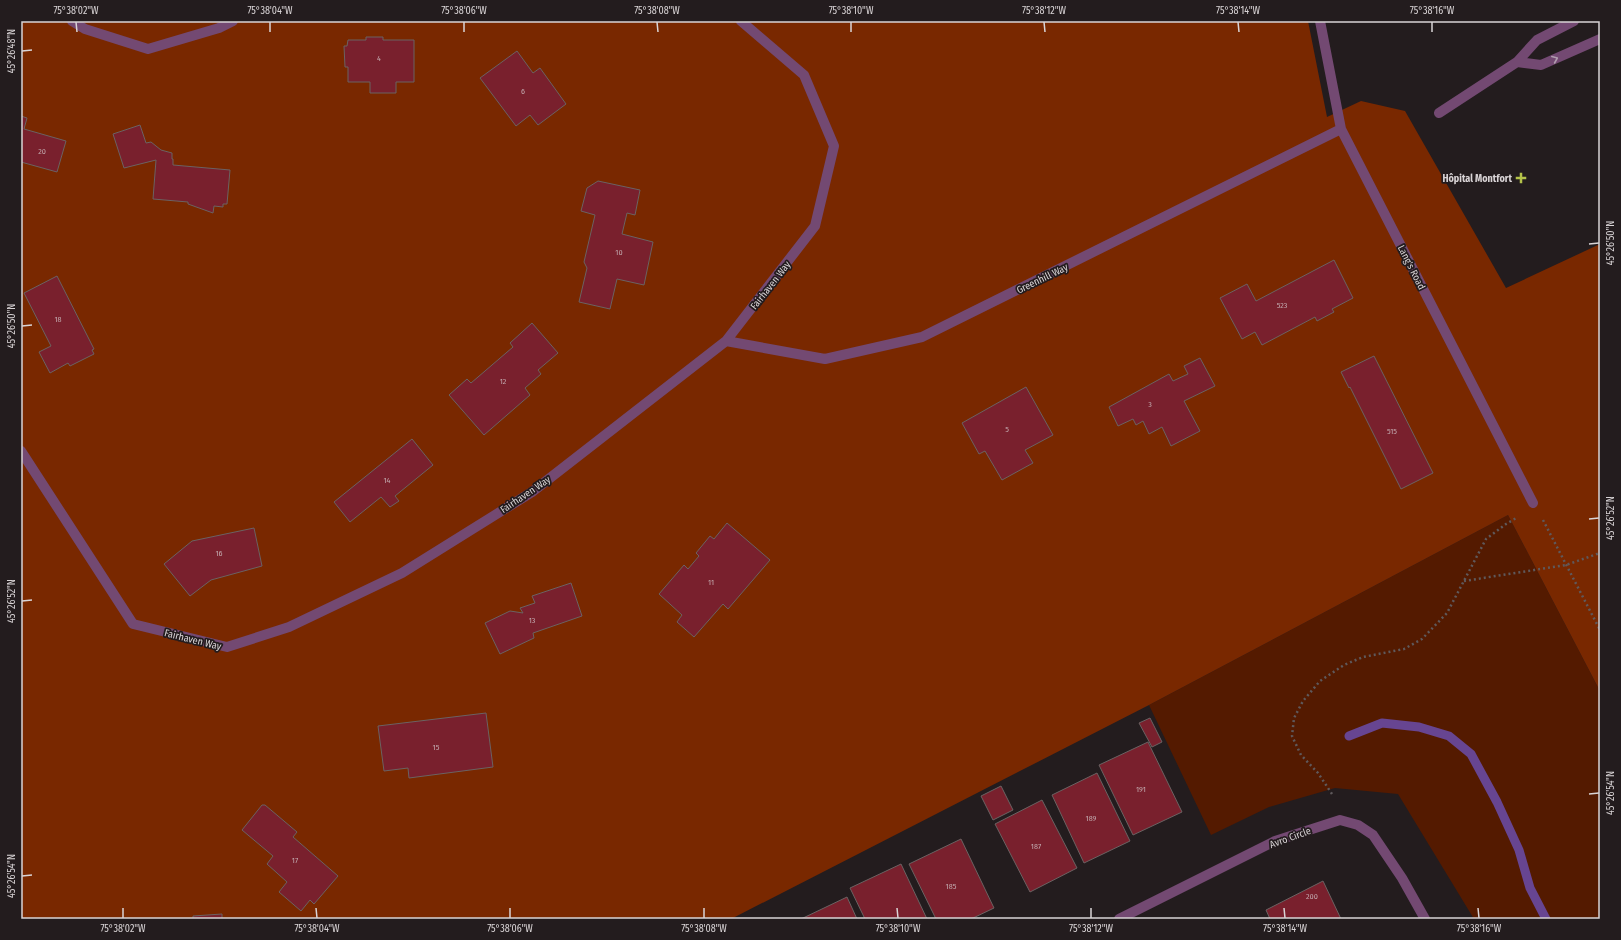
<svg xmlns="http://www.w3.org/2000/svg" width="1621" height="940" font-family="'Fira Sans Condensed',sans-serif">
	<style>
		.green { fill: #541a00 }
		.forest { fill: #792800 }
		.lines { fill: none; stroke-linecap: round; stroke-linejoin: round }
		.stream { stroke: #674591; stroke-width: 9 }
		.building { fill: #79202d; stroke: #6b6262 }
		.path { stroke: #5f595b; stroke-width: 2.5; stroke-dasharray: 2 3; stroke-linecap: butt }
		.service { stroke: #734972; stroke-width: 10 }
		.minor { stroke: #734972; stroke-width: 10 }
		.oneway { stroke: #b09cae }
		.ticks { fill: none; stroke: #d9d4d6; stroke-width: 1.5 }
		.poi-dot { fill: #b4c24a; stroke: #231c1e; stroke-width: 1.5 }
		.labels { text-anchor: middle; stroke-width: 3.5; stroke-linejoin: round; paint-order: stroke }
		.number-label { font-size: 8px; fill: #c1a7ac }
		.poi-label { font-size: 10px; font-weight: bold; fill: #d9d4d6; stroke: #231c1e; text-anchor: end }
		.street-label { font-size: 10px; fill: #d9d4d6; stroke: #231c1e }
		.neatline { fill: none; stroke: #d9d4d6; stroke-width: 1.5 }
		.ticks-label { font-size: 10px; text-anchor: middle; fill: #d9d4d6 }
	</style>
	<rect width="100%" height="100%" fill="#231c1e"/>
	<path class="green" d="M1508 515 1600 691V919H1474L1398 794 1335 788 1269 807 1211 835 1149 705Z"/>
	<path class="forest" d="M21 21H1308L1327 117 1361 101 1405 111 1506 288 1600 244V691L1508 515 1149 705 731 919H21Z"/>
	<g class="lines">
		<path class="stream" d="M1349 736 1382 723 1419 727 1449 736 1471 754 1497 802 1519 850 1530 888 1546 919"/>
	</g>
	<path class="building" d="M366 37H383V40H414V82H396V93H370V82H348V67H345L344 46H347L348 40H366Z
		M517 51 533 73 540 68 566 104 538 125 530 115 516 126 480 78Z
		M21 116 27 118 24 129 66 141 57 172 21 162Z
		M140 125 146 143 151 142 161 150 172 153V159H173V165L230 170 227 204H223V207L214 206 213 213 188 204V202L153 199 156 160 124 168 113 134Z
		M598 181 640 190 635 215 627 213 622 234 653 242 644 285 617 279 610 309 579 302 587 268 584 262 595 215 581 211 587 188Z
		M1334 260 1353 298 1332 309 1334 312 1317 321 1315 317 1262 345 1255 332 1242 339 1220 298 1247 284 1256 301Z
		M57 276 94 349 92 350 94 354 70 366 68 363 50 373 39 352 51 346 24 293Z
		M532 323 558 353 538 370 541 374 525 388 530 395 484 435 449 395 467 379 471 383 513 347 510 343Z
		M1374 356 1433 473 1401 489 1350 387 1349 388 1341 372Z
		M1200 358 1215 386 1184 401 1200 431 1171 446 1162 427 1149 434 1143 421 1136 425 1133 419 1118 426 1109 407 1169 374 1173 381 1188 374 1184 366Z
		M1026 387 1053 435 1025 450 1033 463 1002 480 985 451 979 454 962 423Z
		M412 439 433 465 395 496 399 501 390 507 381 497 350 522 334 502Z
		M727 523 770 560 728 609 723 604 694 637 677 622 682 615 659 594 684 565 688 569 699 556 696 553 710 536 714 539Z
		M254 528 262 566 211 580 190 596 164 564 192 541Z
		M571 583 582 616 533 633 534 638 500 654 485 623 510 611 523 613 520 608 535 603 532 596Z
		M486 713 493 767 409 778 408 768 384 771 378 726Z
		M1150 718 1162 742 1152 747 1139 723Z
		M1148 742 1182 812 1133 835 1099 765Z
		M1097 773 1130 841 1084 863 1052 795Z
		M1001 786 1013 810 993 820 981 796Z
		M1042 800 1077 868 1030 892 995 824Z
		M262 805H265L297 832 293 837 338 876 314 904 310 900 301 911 279 892 287 882 267 864 273 856 242 830Z
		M961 839 994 908 971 919H936L909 864Z
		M901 864 927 919H865L850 888Z
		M1323 881 1341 919H1270L1266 910Z
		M847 897 857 919H801Z
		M222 914V919H193V916Z"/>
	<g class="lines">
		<path class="path" d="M1543 520 1600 630
			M1464 581 1566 565 1600 553
			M1332 794 1318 773 1301 755 1292 736 1294 718 1303 701 1320 681 1344 665 1363 657 1404 649 1422 639 1447 613 1486 539 1506 524 1518 517"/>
		<path class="service" d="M1517 62 1541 65 1600 39
			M1439 113 1517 62 1537 40 1574 21"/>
		<path class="minor" d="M72 21 85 29 148 49 219 28 233 21
			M1320 21 1341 129 1533 503
			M726 341 825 359 922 337 1341 129
			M21 451 133 624 227 647 289 627 402 573 532 492 726 341 815 226 834 146 804 75 741 21
			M1119 919 1275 841 1340 820 1358 825 1373 835 1402 878 1425 919"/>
	</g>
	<defs><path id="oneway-chevron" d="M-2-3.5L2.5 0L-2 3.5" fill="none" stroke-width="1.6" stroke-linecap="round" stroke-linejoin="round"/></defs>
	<use class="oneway" href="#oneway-chevron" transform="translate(1555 59) rotate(-23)"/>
	<path class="ticks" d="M76 22 77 32M270 22V32M464 22V32M657 22 658 32M851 22V32M1044 22 1045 32M1238 22 1239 32M1432 22V32M22 51 32 50M1589 244 1599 243M22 326 32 325M1589 519 1599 518M22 601 32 600M1589 794 1599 793M22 876 32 875M123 908V918M316 908 317 918M510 908V918M704 908V918M897 908 898 918M1091 908V918M1284 908 1285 918M1478 908 1479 918"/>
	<path class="poi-dot" d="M1519 172h4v4h4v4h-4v4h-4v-4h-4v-4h4z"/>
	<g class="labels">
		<g class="number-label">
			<text x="379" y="61">4</text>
			<text x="523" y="94">6</text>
			<text x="42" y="154">20</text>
			<text x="619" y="255">10</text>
			<text x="1282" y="308">523</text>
			<text x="58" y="322">18</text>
			<text x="503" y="384">12</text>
			<text x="1150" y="407">3</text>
			<text x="1007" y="432">5</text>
			<text x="1392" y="434">515</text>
			<text x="387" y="483">14</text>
			<text x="219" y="556">16</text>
			<text x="711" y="585">11</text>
			<text x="532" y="623">13</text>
			<text x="436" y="750">15</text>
			<text x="1141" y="792">191</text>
			<text x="1091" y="821">189</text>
			<text x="1036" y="849">187</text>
			<text x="295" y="863">17</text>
			<text x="951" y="889">185</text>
			<text x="1312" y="899">200</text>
		</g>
		<g class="poi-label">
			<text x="1512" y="182">Hôpital Montfort</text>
		</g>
		<g class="street-label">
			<text transform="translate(1412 267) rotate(63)" y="4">Lang's Road</text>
			<text transform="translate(1042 278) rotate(-26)" y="4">Greenhill Way</text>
			<text transform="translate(770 285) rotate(-52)" y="4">Fairhaven Way</text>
			<text transform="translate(525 494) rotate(-34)" y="4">Fairhaven Way</text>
			<text transform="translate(193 639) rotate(14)" y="4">Fairhaven Way</text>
			<text transform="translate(1290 837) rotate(-20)" y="4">Avro Circle</text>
		</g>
	</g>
	<rect width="1621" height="940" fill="none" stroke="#231c1e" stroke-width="44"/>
	<rect x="22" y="22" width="1577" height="896" class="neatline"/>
	<g class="ticks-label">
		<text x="76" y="14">75°38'02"W</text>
		<text x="270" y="14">75°38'04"W</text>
		<text x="464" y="14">75°38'06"W</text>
		<text x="657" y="14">75°38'08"W</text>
		<text x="851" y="14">75°38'10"W</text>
		<text x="1044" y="14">75°38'12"W</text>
		<text x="1238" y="14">75°38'14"W</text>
		<text x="1432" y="14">75°38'16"W</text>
		<text transform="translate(11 51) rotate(-90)" y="4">45°26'48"N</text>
		<text transform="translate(1610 243) rotate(-90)" y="4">45°26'50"N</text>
		<text transform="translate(11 326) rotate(-90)" y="4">45°26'50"N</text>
		<text transform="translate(1610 518) rotate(-90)" y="4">45°26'52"N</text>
		<text transform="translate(11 601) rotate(-90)" y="4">45°26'52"N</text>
		<text transform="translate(1610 793) rotate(-90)" y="4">45°26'54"N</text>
		<text transform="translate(11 876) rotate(-90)" y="4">45°26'54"N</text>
		<text x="123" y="932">75°38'02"W</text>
		<text x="317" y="932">75°38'04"W</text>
		<text x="510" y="932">75°38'06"W</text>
		<text x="704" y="932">75°38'08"W</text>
		<text x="898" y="932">75°38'10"W</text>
		<text x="1091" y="932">75°38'12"W</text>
		<text x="1285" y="932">75°38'14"W</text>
		<text x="1479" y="932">75°38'16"W</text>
	</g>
</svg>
